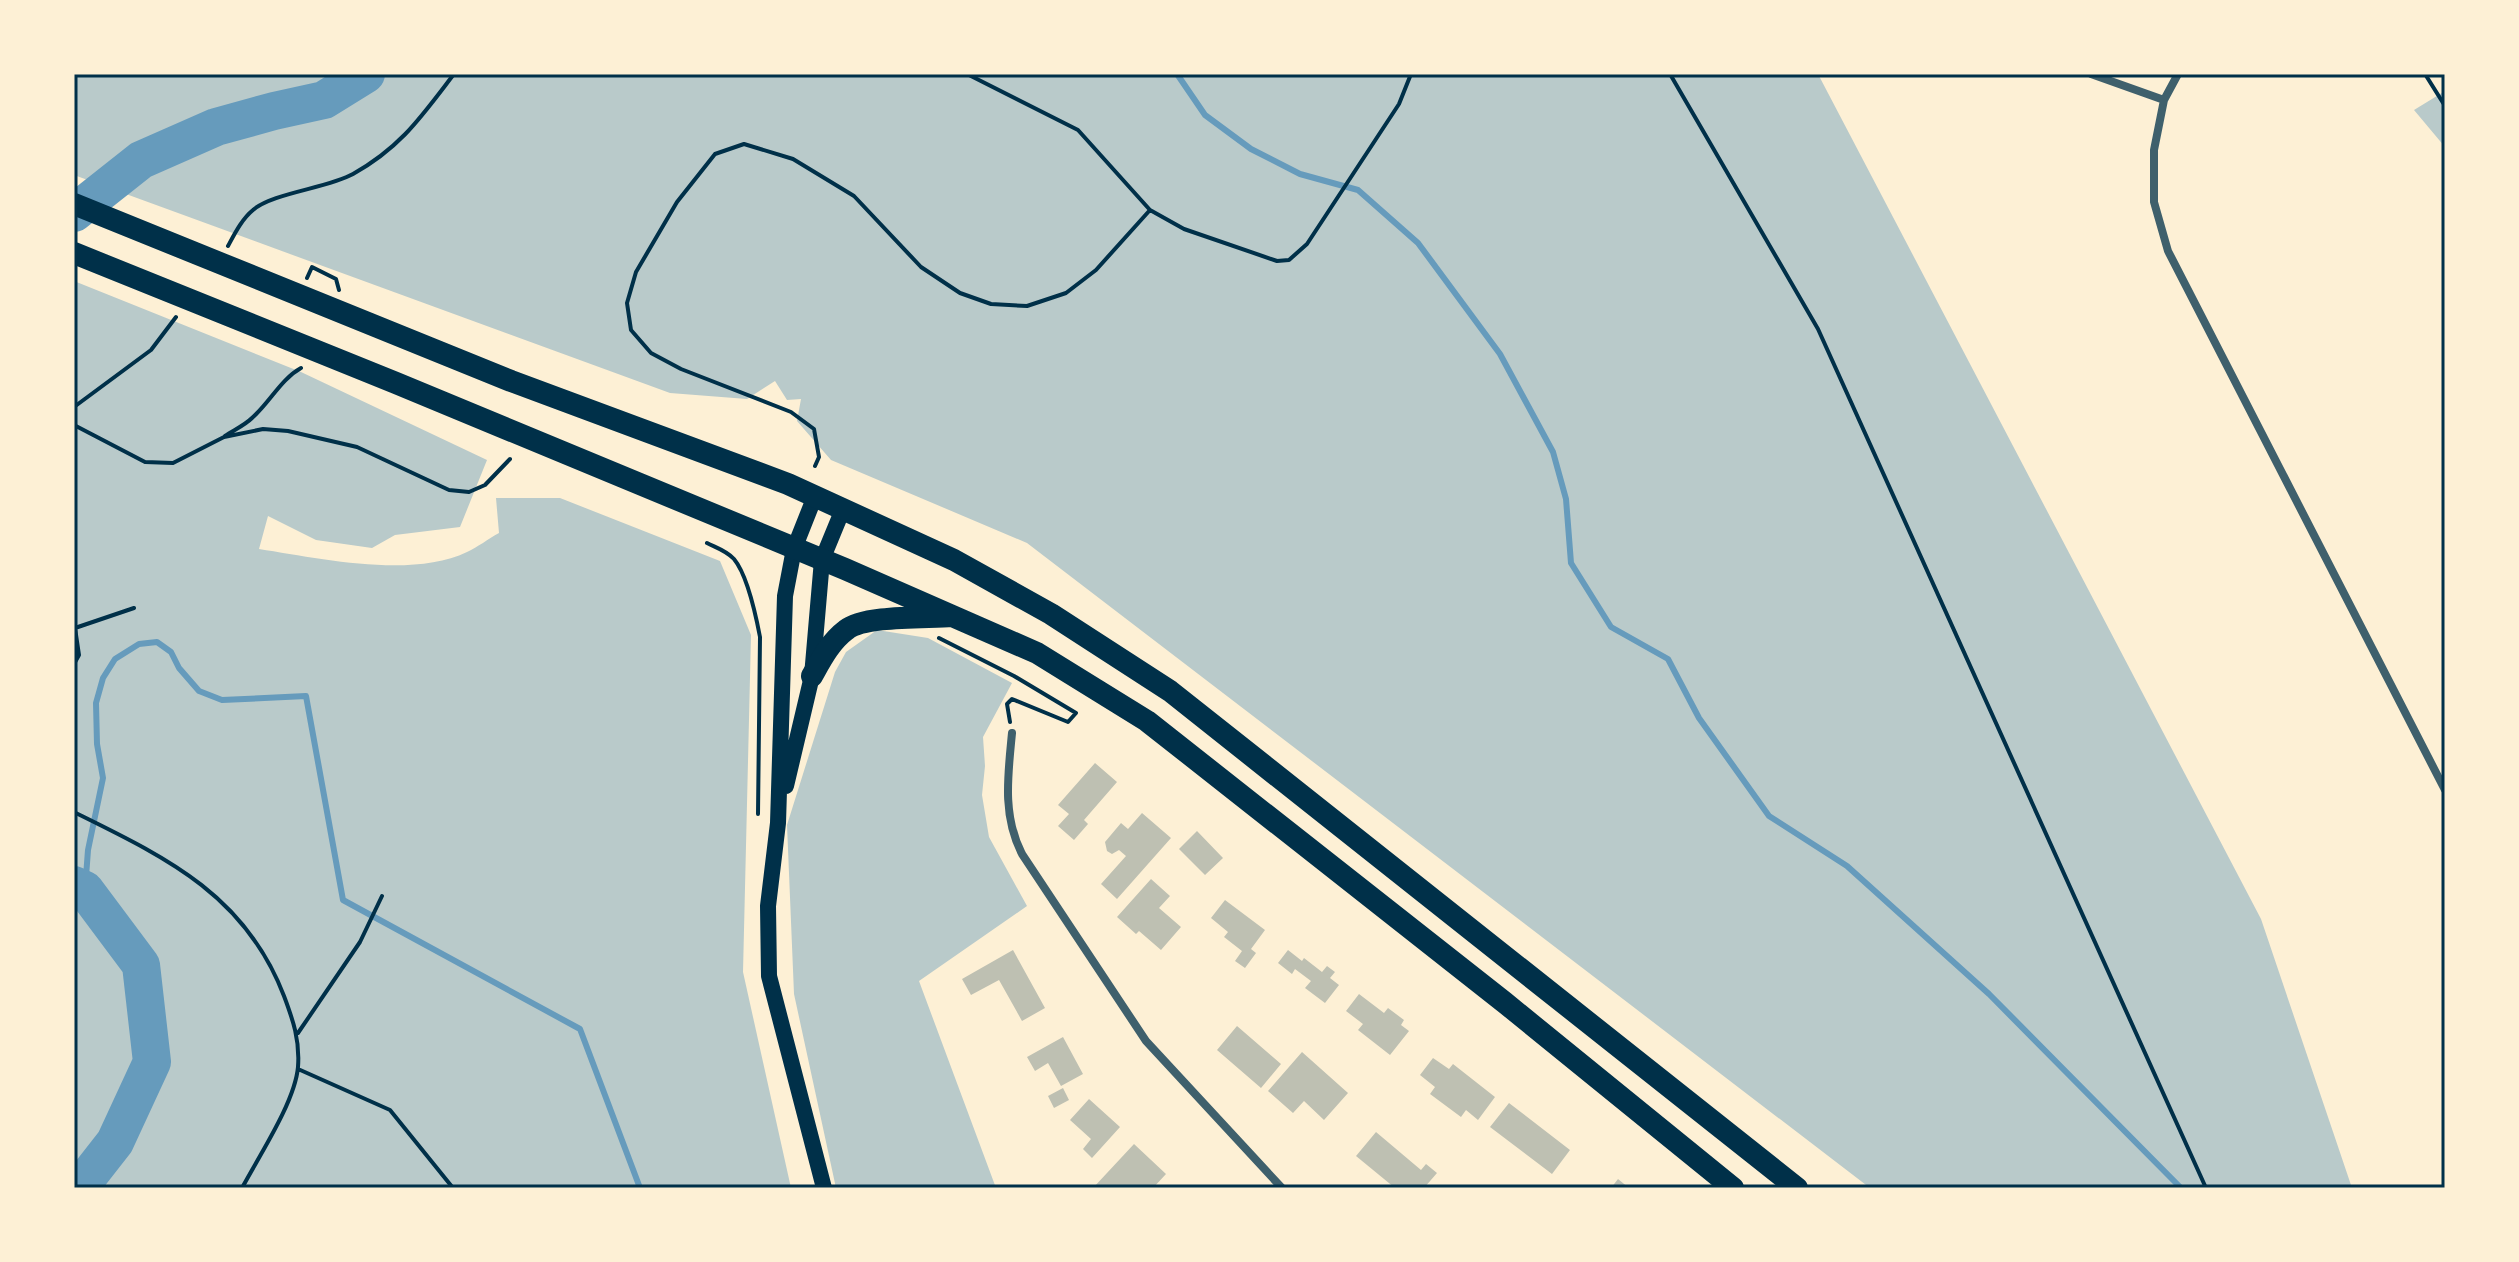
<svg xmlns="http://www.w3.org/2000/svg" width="2519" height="1262" font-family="'Golos Text',sans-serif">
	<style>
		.green { fill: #b9caca }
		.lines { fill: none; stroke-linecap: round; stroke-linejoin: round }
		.stream { stroke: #669bbc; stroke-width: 6 }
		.river { stroke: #669bbc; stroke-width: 38 }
		.building { fill: #bec0b2 }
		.path { stroke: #003049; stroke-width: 4 }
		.minor { stroke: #3f606c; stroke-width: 8 }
		.secondary { stroke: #003049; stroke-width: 16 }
		.trunk { stroke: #003049; stroke-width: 22 }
		.neatline { fill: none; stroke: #003049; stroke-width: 3 }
	</style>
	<rect width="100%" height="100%" fill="#fdf0d5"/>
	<path class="green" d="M74 74H1818L2261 919 2352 1188H1870L1027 543 831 460 797 421 801 399 787 400 775 381 747 399 670 393 74 175Z
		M2445 91V147L2414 110Z
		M74 281 301 372 487 460 460 527 395 535 372 548 316 540 268 516 259 549C318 558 411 579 467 552 478 547 488 539 499 533L496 498H560L720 561 751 635 743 972 791 1188H74Z
		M877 630 928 638 1012 683 983 737 985 766 982 795 989 837 1027 906 919 981 996 1188H836L794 994 787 825 835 672 846 652Z"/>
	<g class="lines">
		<path class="stream" d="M1177 74 1205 115 1251 149 1300 174 1358 190 1418 243 1500 354 1553 452 1566 499 1571 563 1611 627 1668 659 1699 718 1769 816 1847 866 1989 994 2181 1188
			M85 890 88 850 103 778 97 744 96 703 103 678 115 659 139 644 157 642 171 652 179 668 199 691 222 700 306 696 343 900 580 1029 640 1188"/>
		<path class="river" d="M74 213 141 160 216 127 274 111 324 100 366 74
			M74 885 85 890 141 965 152 1062 115 1142 79 1188"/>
	</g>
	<path class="building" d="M1095 763 1117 782 1084 820 1088 824 1074 840 1058 826 1069 814 1058 805Z
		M1142 813 1171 838 1117 899 1101 884 1126 856 1119 850 1112 854 1107 851 1105 842 1121 823 1128 829Z
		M1197 831 1223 858 1205 875 1179 849Z
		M1151 879 1170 896 1159 908 1181 927 1161 950 1139 931 1136 934 1117 917Z
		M1225 900 1265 930 1251 949 1256 953 1245 968 1235 961 1242 951 1224 937 1228 932 1211 918Z
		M1013 950 1045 1008 1022 1021 999 980 971 995 962 979Z
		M1288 950 1302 961 1304 958 1322 972 1327 966 1335 972 1330 978 1339 985 1325 1003 1305 988 1311 981 1295 969 1292 974 1278 963Z
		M1359 994 1384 1013 1388 1008 1404 1020 1401 1025 1409 1031 1390 1055 1358 1030 1363 1024 1346 1011Z
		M1237 1026 1281 1064 1261 1088 1217 1050Z
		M1063 1037 1083 1074 1061 1086 1048 1063 1035 1071 1027 1057Z
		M1302 1052 1348 1093 1324 1120 1304 1101 1293 1113 1268 1091Z
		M1433 1058 1449 1069 1453 1064 1495 1097 1478 1120 1466 1110 1461 1117 1430 1094 1435 1087 1420 1075Z
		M1063 1088 1069 1100 1054 1108 1048 1096Z
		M1089 1099 1120 1127 1092 1158 1083 1149 1091 1139 1070 1120Z
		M1509 1103 1570 1150 1552 1174 1490 1127Z
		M1376 1132 1421 1170 1426 1164 1437 1173 1424 1188H1395L1356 1156Z
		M1134 1144 1166 1174 1153 1188H1093Z
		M1618 1179 1629 1188H1611Z"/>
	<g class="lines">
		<path class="path" d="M967 74 1078 130 1150 210 1184 229 1277 261 1289 260 1307 244 1399 104 1411 74
			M1670 74 1818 329 2206 1188
			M2425 74 2445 106
			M228 246C235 233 242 219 253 210 272 193 328 188 353 174 401 147 421 117 454 74
			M307 278 312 267 336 279 339 290
			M74 407 151 350 176 317
			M74 425 145 462 173 463 224 437 263 429 288 431 357 447 449 490 469 492 485 485 510 459
			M225 436C234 430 245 425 252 418 270 402 281 379 301 368
			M815 466 819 457 814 429 791 412 681 369 651 353 631 330 627 303 636 272 677 202 715 154 744 144 793 159 854 196 921 267 960 293 991 304 1027 306 1066 293 1096 270 1150 210
			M707 543C717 548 727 551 734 559 748 576 756 616 760 637L758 814
			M939 638 1014 676 1076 713 1068 722 1012 699 1007 704 1010 722
			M74 664 79 655 75 628 134 608
			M74 812C165 857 245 894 284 996 293 1020 300 1040 298 1067 295 1102 259 1156 242 1188
			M298 1033 360 942 382 896
			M298 1069 390 1110 453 1188"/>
		<path class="minor" d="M2091 74 2164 100
			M2178 74 2164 100 2154 150V202L2168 251 2445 790
			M1012 733C1008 775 1002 815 1022 854L1146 1041 1282 1188"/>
		<path class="secondary" d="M815 496 794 549 785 596 778 823 768 906 769 976 824 1188
			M786 786 812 676 822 560 843 509"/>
		<path class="trunk" d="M74 204 511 381 788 484 954 560 1051 614 1170 691 1797 1188
			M74 253 396 383 845 569 1037 653 1147 721 1504 1002 1733 1188
			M812 676C821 660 830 642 846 630 864 615 926 618 952 616"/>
	</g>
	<rect width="2519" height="1262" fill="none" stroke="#fdf0d5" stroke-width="152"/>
	<rect x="76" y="76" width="2367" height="1110" class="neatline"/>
</svg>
